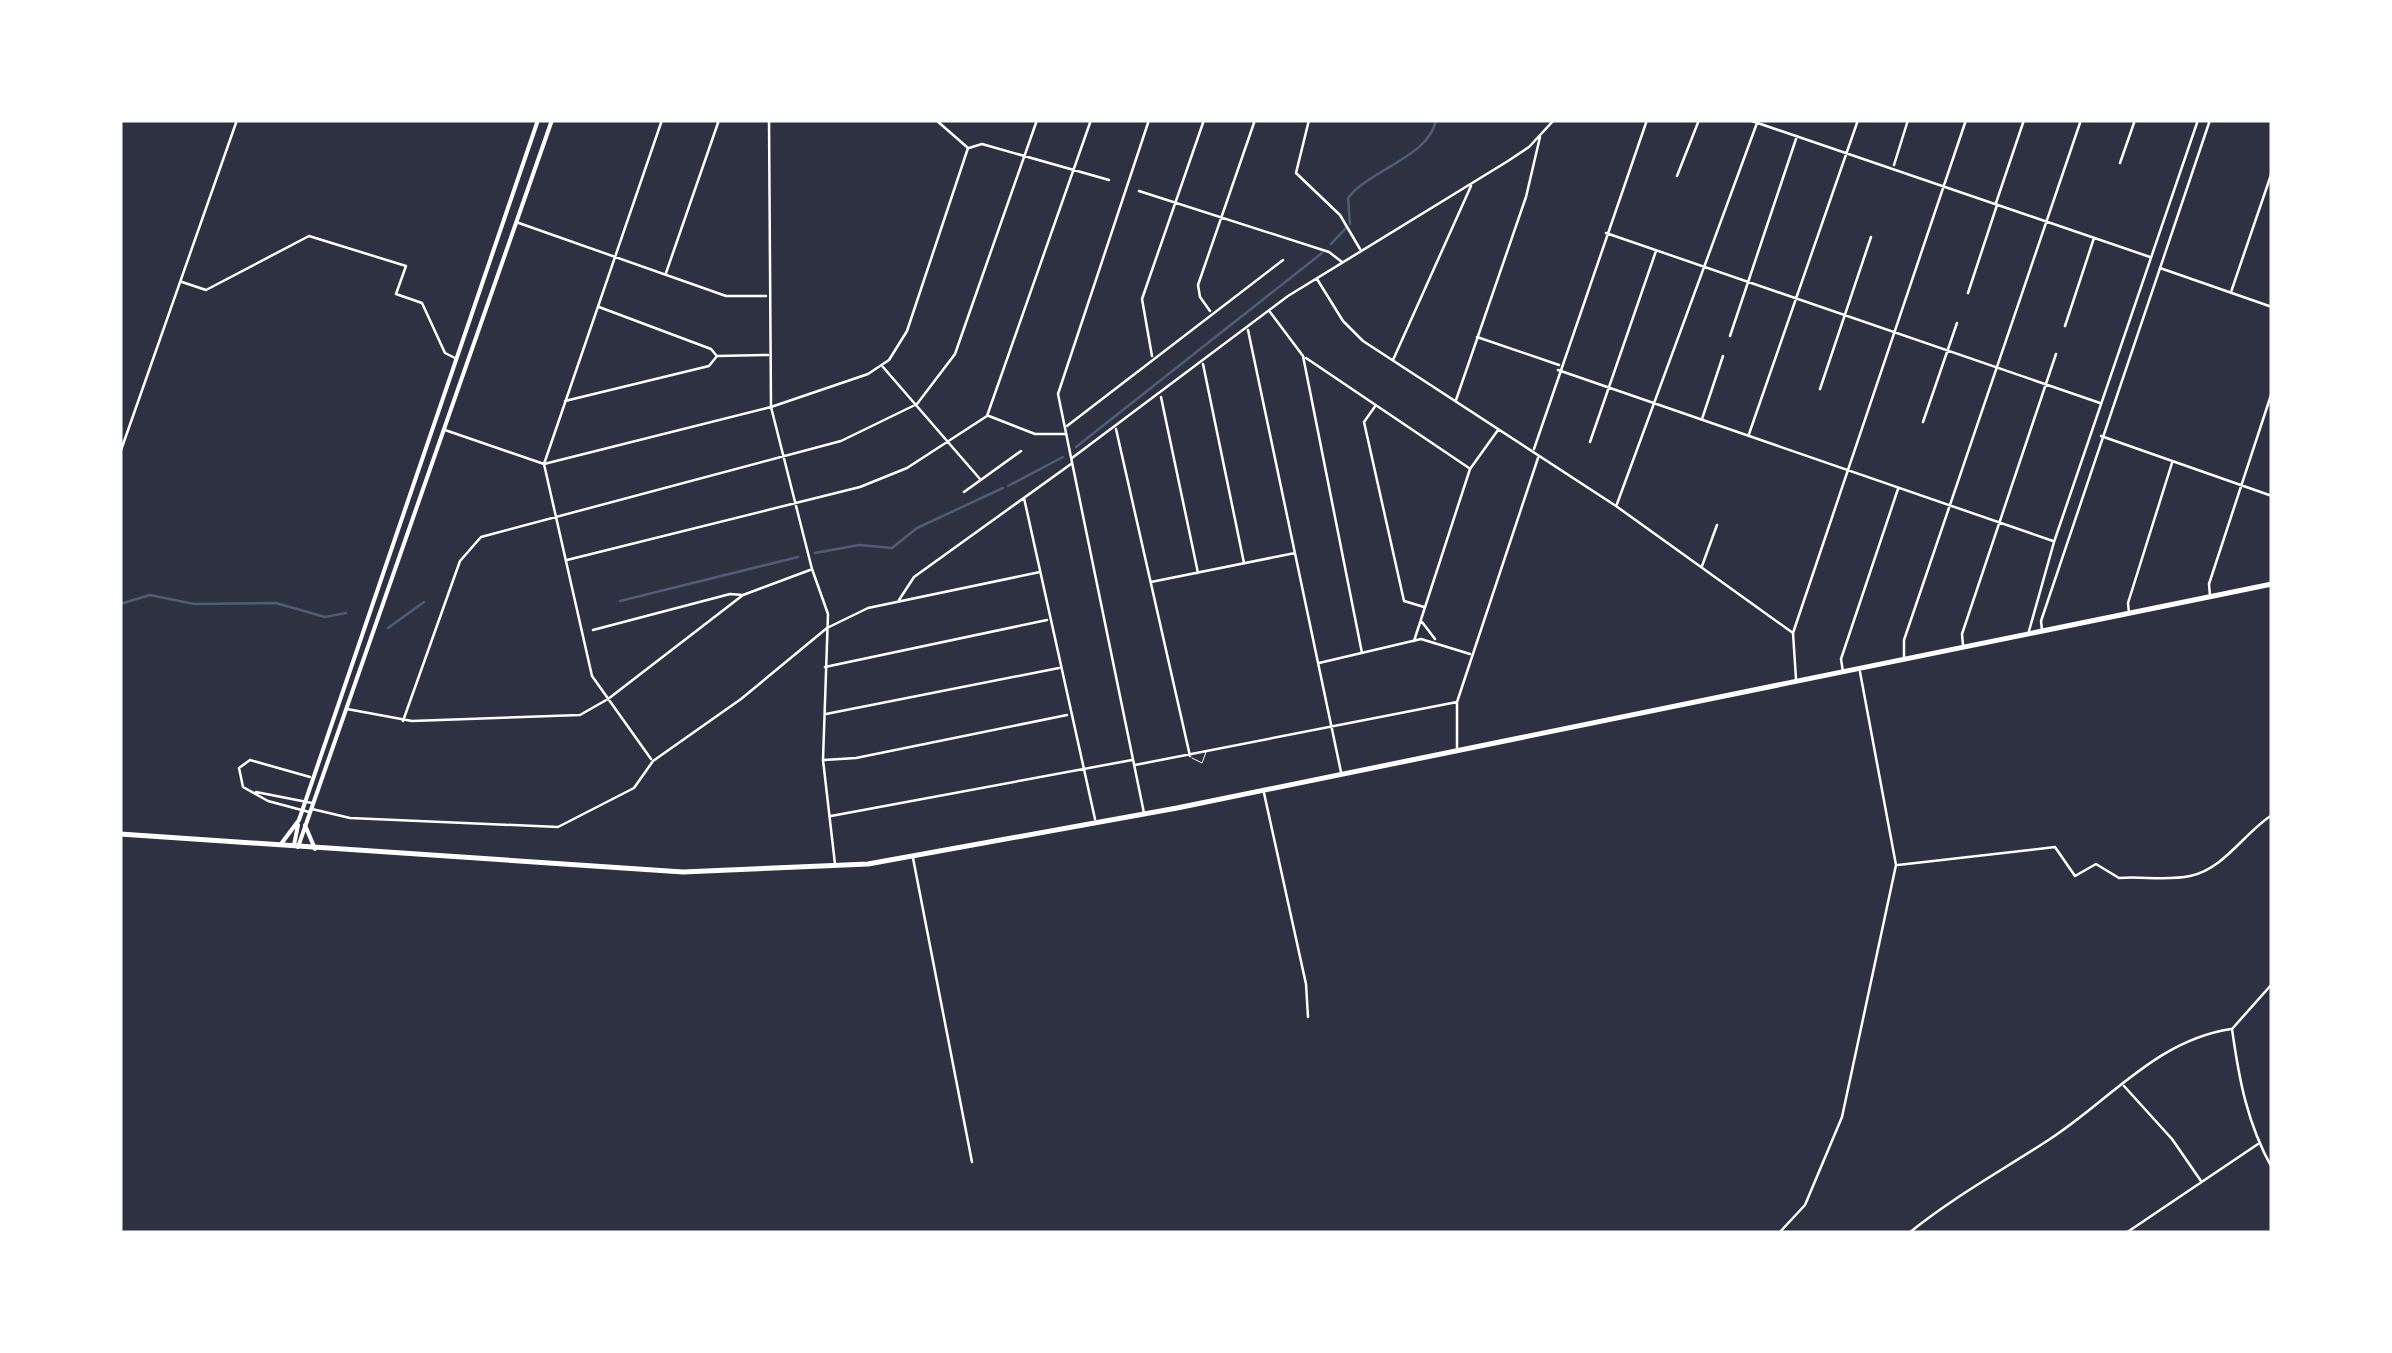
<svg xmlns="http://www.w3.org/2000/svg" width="2392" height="1353" font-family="'Nunito Sans',sans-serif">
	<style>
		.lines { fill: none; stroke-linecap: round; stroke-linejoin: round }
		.stream { stroke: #4f5d75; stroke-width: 2.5 }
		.service { stroke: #fff; stroke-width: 1 }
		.minor { stroke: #fff; stroke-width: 2.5 }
		.tertiary { stroke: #fff; stroke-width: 2.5 }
		.secondary { stroke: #fff; stroke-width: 4 }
		.trunk { stroke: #fff; stroke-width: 5 }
	</style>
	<rect width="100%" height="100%" fill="#2d3142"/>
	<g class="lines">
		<path class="stream" d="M1350 224 1348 198C1372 168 1429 157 1436 120
			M1331 244 1346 228
			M1076 447 1322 253
			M1008 486 1063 457
			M815 553 859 545 892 548 917 528 1003 488
			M620 601 798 557
			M120 604 150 595 194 604 276 603 325 617 346 613
			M388 628 424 602"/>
		<path class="service" d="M1192 758 1202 763 1206 752"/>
		<path class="minor" d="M769 120 771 407 812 569 828 614 823 760 835 864
			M936 120 968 148
			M1309 120 1296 173 1340 215 1360 249
			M1749 120 2150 257
			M969 148 982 144 1109 180
			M2120 163 2135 120
			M1894 165 1908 120
			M1677 176 1699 120
			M1139 191 1329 252 1342 262
			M1996 203 2024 120
			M516 222 726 296H766
			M1606 233 2100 403
			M2160 268 2272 307
			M666 273 719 120
			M1317 279 1343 321 1363 341 1616 506 1793 633
			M182 282 206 290 309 236 406 266 396 294 422 303 445 353 455 358
			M2231 292 2272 172
			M1968 293 1997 205
			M599 307 711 349 716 355
			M1210 311 1200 297 1198 285 1255 120
			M1270 312 1303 356 1362 653
			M2065 326 2094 238
			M1248 330 1341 772
			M1730 336 1797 136
			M1477 337 1559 365
			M1152 356 1142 299 1204 120
			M1306 358 1469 468
			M1393 360 1471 186
			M1203 364 1244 563
			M883 367 980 479
			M1558 370 2053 541
			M1820 389 1871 237
			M1161 397 1198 573
			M1456 400 1526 197 1540 137
			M565 401 709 366 717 356 768 355
			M1376 405 1364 422 1404 601 1424 607
			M989 416 1035 434H1066
			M1702 419 1723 356
			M1923 422 1957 323
			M1067 426 1283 260
			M1116 429 1190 756
			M445 430 544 464 771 407 868 374 889 360 907 331 968 148
			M1749 434 1858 120
			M2101 436 2272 496
			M1590 442 1656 251
			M1534 449 1647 120
			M120 453 237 120
			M1072 458 1288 296 1508 161 1529 147 1554 120
			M964 492 1021 451
			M1024 498 1095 819
			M1617 504 1757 123
			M567 560 860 487 907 468 987 416 1091 120
			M1702 566 1717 525
			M1151 582 1295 553
			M2210 596 2209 584 2272 392
			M899 600 914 577 1071 464
			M2129 613 2128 603 2172 463
			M1422 622 1435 639
			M593 630 730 594 743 595 810 570
			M1414 641 1470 469 1498 430
			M1963 645 1962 634 2056 354
			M1904 659V640L2081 120
			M1319 663 1421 639 1470 654
			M825 667 1047 620
			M1843 672 1841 659 1898 489
			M1796 679 1793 633 1966 120
			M347 709 412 721 580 715 608 699 743 595
			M826 714 1059 668
			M403 721 460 561 481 537 841 441 917 404 955 354 1037 120
			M1457 749V702L1538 458
			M651 759 592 676 544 464 662 120
			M824 760 856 758 1067 715
			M1135 765 1457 702
			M256 792 312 803
			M1264 793 1306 984 1308 1017
			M312 809 350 818 558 827 634 788 653 761 741 699 827 628 868 608 1040 572
			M309 812 268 801 243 787 239 768 250 760 310 777
			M831 816 1132 760
			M913 858 972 1162
			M1898 865 2055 847 2075 876 2096 864 2119 878C2141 876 2167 881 2190 876 2224 869 2244 833 2272 815
			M2124 1086 2172 1139 2201 1181
			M1779 1233 1805 1205 1842 1117 1896 865 1860 672
			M1909 1233C1953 1197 2003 1170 2050 1139 2110 1100 2157 1040 2231 1029
			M2126 1233 2258 1144"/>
		<path class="tertiary" d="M2042 630 2041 621 2210 120
			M2029 631 2054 542 2198 120
			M1144 813 1058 394 1149 120
			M2272 984 2232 1029C2239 1079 2247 1123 2272 1168"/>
		<path class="secondary" d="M305 825 315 849
			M281 844 299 820 538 120
			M294 845 298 825
			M298 847 552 120"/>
		<path class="trunk" d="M120 834 683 872 868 864 1177 808 2272 584"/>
	</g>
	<rect width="2392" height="1353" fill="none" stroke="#ffffff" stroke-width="245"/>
</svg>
